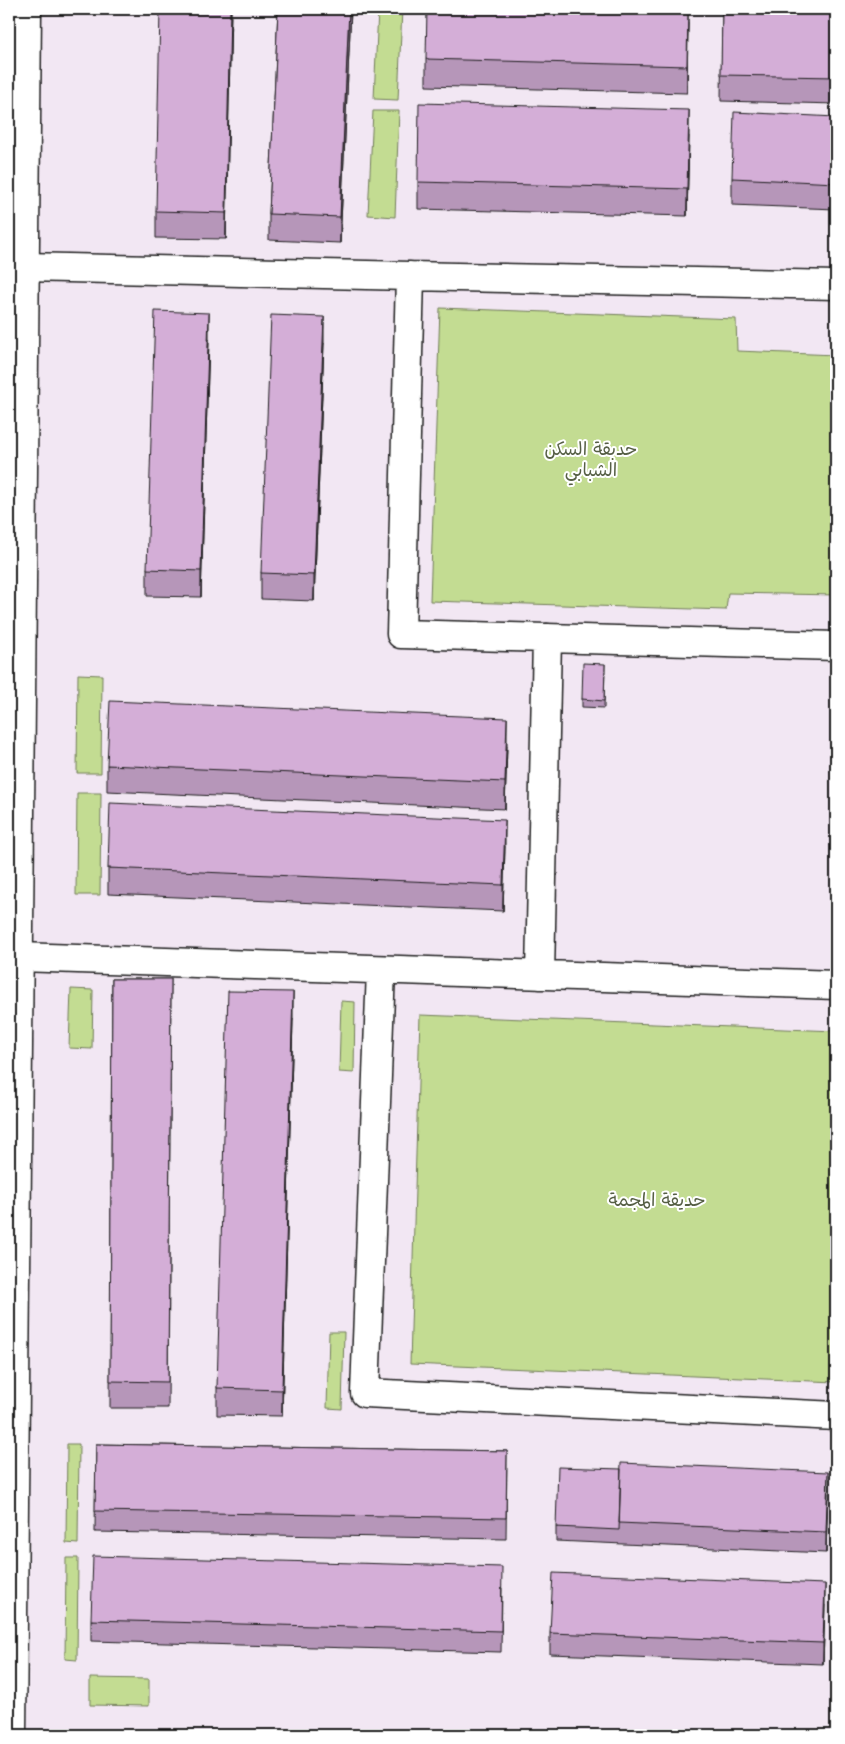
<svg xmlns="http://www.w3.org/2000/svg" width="845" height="1744" font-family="'Shantell Sans','Playpen Sans Arabic',sans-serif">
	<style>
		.green { fill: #c3dc92; stroke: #707c57 }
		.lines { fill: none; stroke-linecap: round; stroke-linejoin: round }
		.street-casing { stroke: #1c1c1c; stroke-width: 31 }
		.primary-casing { stroke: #1c1c1c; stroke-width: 31 }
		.street { stroke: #fff; stroke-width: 28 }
		.primary { stroke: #fff; stroke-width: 28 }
		.wall { fill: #b696b9; stroke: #1c1c1c }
		.shaded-wall { fill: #947a96; stroke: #1c1c1c }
		.building { fill: #d4aed7; stroke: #1c1c1c }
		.labels { text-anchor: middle; stroke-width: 4; stroke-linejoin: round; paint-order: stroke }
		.park-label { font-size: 18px; fill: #565f45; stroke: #fff }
	</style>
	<rect width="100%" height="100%" fill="#f2e7f3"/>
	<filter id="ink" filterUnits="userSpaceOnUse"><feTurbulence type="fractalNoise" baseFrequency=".02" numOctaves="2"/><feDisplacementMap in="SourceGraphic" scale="10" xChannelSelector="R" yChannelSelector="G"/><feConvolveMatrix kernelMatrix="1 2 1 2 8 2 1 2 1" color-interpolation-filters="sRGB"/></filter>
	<g filter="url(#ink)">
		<path class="green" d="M378 9H402L398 100 374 99Z
			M373 111H399L395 217 368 215Z
			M440 308 736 319 737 351 836 355V595L728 593 726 610 430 601Z
			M78 674 102 675 101 773H77Z
			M77 793H101L100 895H76Z
			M71 989 93 990 92 1049 69 1048Z
			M341 1001 355 1002 354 1073 339 1072Z
			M420 1015 836 1031V1382L410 1364Z
			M329 1332H344L342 1409 327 1408Z
			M67 1444H79L78 1544 66 1543Z
			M66 1558H78L77 1660 65 1659Z
			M90 1678 149 1679V1706L90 1705Z"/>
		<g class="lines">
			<g class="street-casing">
				<path id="street" d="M25 267 410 276 401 634 836 646
					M410 276 836 285
					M19 957 836 985
					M381 970 365 1393 836 1416
					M540 975 547 638"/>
			</g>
			<g class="primary-casing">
				<path id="primary" d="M12 1735 27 9"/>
			</g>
			<use href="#street" class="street"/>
			<use href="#primary" class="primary"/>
		</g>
		<path class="wall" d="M231 9 226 239 156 238V211Z
			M278 9H351L340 243 269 240V214Z
			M722 9H836V104L721 101Z
			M688 22 687 93 426 86V59Z
			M836 117V209L732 205V178Z
			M689 136 687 216 418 209V182Z
			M209 339 201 597 147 596V569Z
			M324 343 314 601 261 599V573Z
			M605 664 604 708 582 707V699Z
			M507 745 505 809 107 791V765Z
			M505 846 503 911 108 894V868Z
			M112 979H171L168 1408H110Z
			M293 1019 282 1416 217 1415V1388Z
			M96 1444 507 1451 506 1539 95 1532Z
			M828 1493 826 1553 556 1541V1527Z
			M502 1588 501 1652 91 1641V1620Z
			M825 1605 823 1664 550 1654V1633Z"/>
		<path class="shaded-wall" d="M230 9H231L226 239V213Z
			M349 9H351L340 243V217Z
			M688 9V22L687 93V66Z
			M689 110V136L687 216V189Z
			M209 313V339L201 597V571Z
			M324 317V343L314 601V575Z
			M507 718V745L505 809V782Z
			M505 820V846L503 911V885Z
			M293 992V1019L282 1416V1390Z
			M828 1472V1493L826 1553V1532Z
			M825 1584V1605L823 1664V1643Z"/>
		<path class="building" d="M160 9H230L226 213 156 211Z
			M278 9H349L340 217 269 214Z
			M427 9H688L687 66 426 59Z
			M722 9H836V77L721 75Z
			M419 103 689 110 687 189 418 182Z
			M734 112 836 117V183L732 178Z
			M155 311 209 313 201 571 147 569Z
			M271 315 324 317 314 575 261 573Z
			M583 663 605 664 604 701 582 699Z
			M110 701 507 718 505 782 107 765Z
			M110 803 505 820 503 885 108 868Z
			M112 979H171L168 1382 110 1381Z
			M228 991 293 992 282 1390 217 1388Z
			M96 1444 507 1451 506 1518 95 1511Z
			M621 1463 828 1472 826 1532 619 1523Z
			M558 1467 621 1469 619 1530 556 1527Z
			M93 1556 502 1567 501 1631 91 1620Z
			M553 1573 825 1584 823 1643 550 1633Z"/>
	</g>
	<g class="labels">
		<g class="park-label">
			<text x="591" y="455">حدبقة السكن<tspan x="591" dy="21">الشبابي</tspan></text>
			<text x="657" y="1206">حديقة المجمة</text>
		</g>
	</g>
	<rect width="845" height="1744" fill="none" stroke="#fff" stroke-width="30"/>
	<rect x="15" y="15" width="815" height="1714" fill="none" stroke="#1c1c1c" stroke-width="2" filter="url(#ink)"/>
</svg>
